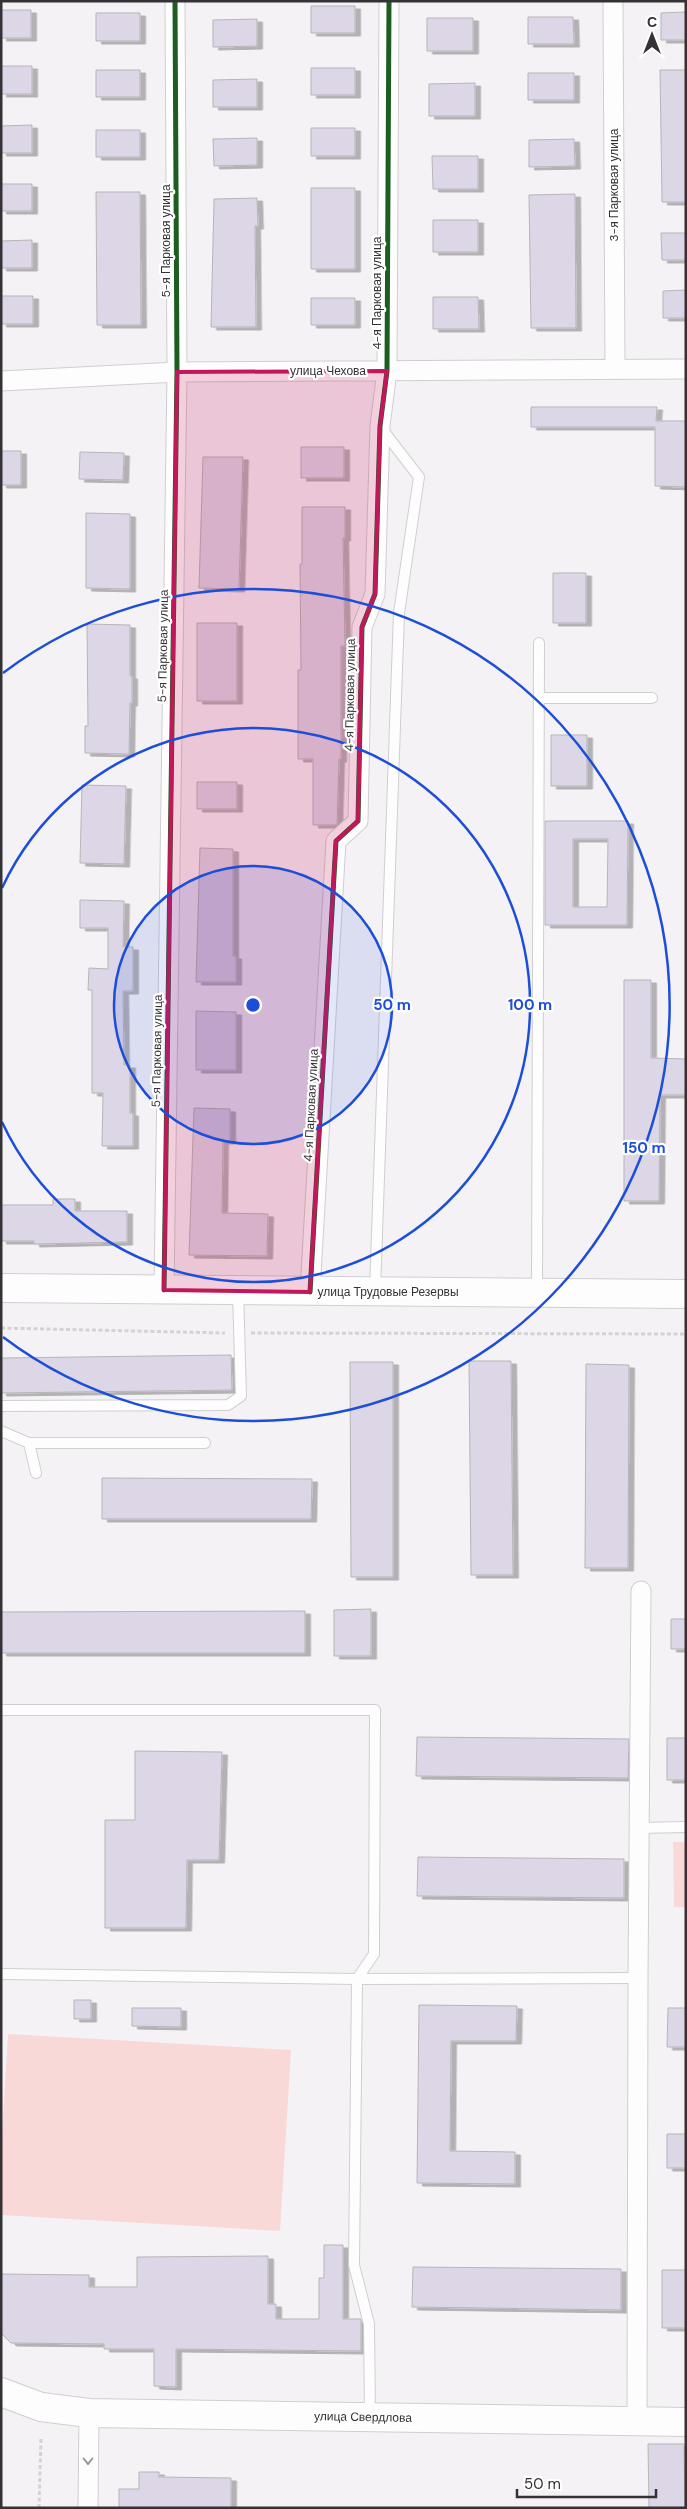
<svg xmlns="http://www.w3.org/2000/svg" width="687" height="2509" font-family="'DM Sans',sans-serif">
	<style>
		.grass { fill: #f9d9d7 }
		.building { fill: #dcd6e6; stroke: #b7b5b7; fill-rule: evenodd; filter: url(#shadow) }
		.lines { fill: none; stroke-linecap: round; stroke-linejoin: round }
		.service-casing { stroke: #d0ced0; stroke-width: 12 }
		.minor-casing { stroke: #d0ced0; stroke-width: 21 }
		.secondary-casing { stroke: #d0ced0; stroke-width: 30 }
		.path { stroke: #d4d3d4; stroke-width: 3; stroke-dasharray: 4 2.5; stroke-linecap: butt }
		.service { stroke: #fefdfe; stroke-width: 10 }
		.minor { stroke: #fefdfe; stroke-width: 19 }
		.secondary { stroke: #fefdfe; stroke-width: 28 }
		.cycleway-casing { stroke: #fff; stroke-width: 8 }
		.cycleway { stroke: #1b5e20; stroke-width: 5 }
		.oneway { stroke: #999899 }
		.marked { fill: #c2185b; fill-opacity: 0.2; stroke: #c2185b; stroke-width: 4; stroke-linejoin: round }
		.ring { fill: none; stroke: #1d4ed8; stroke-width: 2.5 }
		.labels { text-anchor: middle; stroke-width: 4.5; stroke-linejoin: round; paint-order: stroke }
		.street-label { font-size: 12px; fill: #343234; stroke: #fff }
		.centre { fill: #1d4ed8; stroke: #fff; stroke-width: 2.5 }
		.ring-label { font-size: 15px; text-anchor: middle; font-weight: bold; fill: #1d4ed8; stroke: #fff; stroke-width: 4.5; stroke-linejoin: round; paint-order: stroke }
	</style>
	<defs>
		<filter id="shadow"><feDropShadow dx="5.5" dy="3" stdDeviation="0" flood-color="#0004"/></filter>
	</defs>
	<rect width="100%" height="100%" fill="#f5f2f5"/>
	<path class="grass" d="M673 1842H686V1907H674Z
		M8 2034 291 2050 280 2231 1 2215V2152Z"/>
	<path class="building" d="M311 6H355V33H311Z
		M1 10H31V38H1Z
		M686 12V40H661V13Z
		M96 13H140V41H96Z
		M528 17H573L574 44H528Z
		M427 18H473V51H427Z
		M257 19V46L213 47V20Z
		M1 66H32V94H1Z
		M311 68H355V95H311Z
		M96 70H140V97H96Z
		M660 70H686V202H662Z
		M528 73H574V100H528Z
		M257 79V107H213V80Z
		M475 83V116H429V84Z
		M32 125V153H1V126Z
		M311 128H355V156H311Z
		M96 130H140V157H96Z
		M257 138V165L214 166 213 139Z
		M574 139 575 166 529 167V140Z
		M432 156H478V189H433Z
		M1 184H32V211H1Z
		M311 188H355V269H311Z
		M96 192H140L141 325H97Z
		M575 194 576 328H531L529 195Z
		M257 198 258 226H255L256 327H211L214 199Z
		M433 220H478V252H433Z
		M661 233H686V260H662Z
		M32 240V268H1V241Z
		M686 290V318H663V291Z
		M1 296H33V324H1Z
		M433 297H478L479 329H433Z
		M311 298H355V325H311Z
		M531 407H657L656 421H686V487L655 486V427H531Z
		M301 447H344V478H301Z
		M1 451H21V485H1Z
		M80 452 124 453 123 480 79 479Z
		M203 457H243L239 589 199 588Z
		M302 507H345V538H343L345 646H341V759H339L337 825H313V759H298V670H301L300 564H302Z
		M86 513 130 514V589L86 588Z
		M553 573H586V623H553Z
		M197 623H237V701H197Z
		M87 624 130 625V676H132V703H130L129 754 85 753V726H88Z
		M551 735H587V786H551Z
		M197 782H237V809H197Z
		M82 785 126 786 124 864 80 863Z
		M545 821H628L627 925H545ZM573 839H608L607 907H573Z
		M200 848 233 849V956H236V982H196Z
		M80 900 124 901 123 947H133V991H123L124 1065H130V1113H133V1146H102L103 1093H92V990H88L89 968 108 969V928H80Z
		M624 980H651V1058L686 1059V1095H660L659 1201H624Z
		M196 1011 236 1012V1070H196Z
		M194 1108 230 1109V1141H223L222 1213 268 1214 267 1256 189 1255Z
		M53 1199H75V1211H127V1242L34 1244V1241H1V1205H53Z
		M231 1355 232 1390 1 1393V1358Z
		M469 1361H511L513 1575H471Z
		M350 1362H393V1577H351Z
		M586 1364 629 1365 628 1568H585Z
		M102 1478 312 1479 311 1519H102Z
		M371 1609V1656H334V1610Z
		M305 1611V1653H1V1612Z
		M671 1619H686V1649H671Z
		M417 1737 629 1739 628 1778 416 1776Z
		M667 1738H686V1780H667Z
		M135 1751 222 1752 219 1860H187L186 1928H105V1820H135Z
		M418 1857 624 1859V1898L417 1896Z
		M74 2000H91V2019H74Z
		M419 2005 517 2006 516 2041H451L450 2151 515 2152V2184L417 2183Z
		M132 2008H181V2027L132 2026Z
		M668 2008H686V2047H667Z
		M667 2134H686V2168H667Z
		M324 2245H343V2319H361V2351L176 2349V2387L154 2386V2349H104V2344L11 2343 1 2333V2274L89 2275V2287H137V2257L268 2256V2304H276V2319H319V2278H324Z
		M413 2267 621 2269V2310L412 2307Z
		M662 2270H686V2328H662Z
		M648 2444H684L685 2508H649Z
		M139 2472H159V2477L231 2478V2508H119V2489H139Z"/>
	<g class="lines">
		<g class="service-casing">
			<path id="service" d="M539 698H652
				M375 1290 399 613 419 477 382 429
				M537 1292 539 643
				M1 1406 228 1405 241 1396 238 1291
				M1 1431 29 1443 36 1473
				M29 1443H205
				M1 1710H375L374 1954 357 1979 354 2265 369 2324 370 2416
				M639 1828 686 1827
				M1 1974 357 1979 638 1978"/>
		</g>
		<g class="minor-casing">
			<path id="minor" d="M613 1 615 369
				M1 381 177 372 686 369
				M164 1290 177 372 175 1
				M310 1292 336 841 358 821 362 627 375 594 380 426 387 371 389 1
				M637 2421 638 1978 641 1591
				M88 2508 89 2413"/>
		</g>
		<g class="secondary-casing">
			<path id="secondary" d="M1 1288 686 1294
				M1 2392 41 2407 89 2413 686 2422"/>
		</g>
		<path class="path" d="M1 1328 225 1333
			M251 1333 686 1334
			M39 2508 41 2438"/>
		<use href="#service" class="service"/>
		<use href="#minor" class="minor"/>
		<use href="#secondary" class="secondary"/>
		<g class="cycleway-casing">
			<path id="cycleway" d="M164 1290 177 372 175 1
				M310 1292 336 841 358 821 362 627 375 594 380 426 387 371 389 1"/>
		</g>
		<use href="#cycleway" class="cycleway"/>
	</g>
	<defs><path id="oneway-chevron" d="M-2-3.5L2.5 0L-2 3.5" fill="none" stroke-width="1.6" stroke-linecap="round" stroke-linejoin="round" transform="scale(1.25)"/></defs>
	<use class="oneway" href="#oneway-chevron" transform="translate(88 2461) rotate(90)"/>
	<path class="marked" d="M387 371 380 426 375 594 362 627 358 821 336 841 310 1292 164 1290 177 372Z"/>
	<circle cx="253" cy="1005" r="139" fill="#1d4ed8" fill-opacity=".12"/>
	<g class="ring">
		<circle cx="253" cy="1005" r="139"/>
		<path d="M2 888A277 277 0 1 1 2 1122"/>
		<path d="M3 673A416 416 0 1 1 3 1337"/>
	</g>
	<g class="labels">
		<g class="street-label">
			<text transform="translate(614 185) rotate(-90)" y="4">3-я Парковая улица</text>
			<text transform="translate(166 241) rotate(-90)" y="4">5-я Парковая улица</text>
			<text transform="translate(377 293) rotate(-90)" y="4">4-я Парковая улица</text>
			<text x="328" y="375">улица Чехова</text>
			<text transform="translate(163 646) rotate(-89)" y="4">5-я Парковая улица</text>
			<text transform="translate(350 695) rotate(-89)" y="4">4-я Парковая улица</text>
			<text transform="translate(157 1051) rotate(-89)" y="4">5-я Парковая улица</text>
			<text transform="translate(311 1105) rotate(-87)" y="4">4-я Парковая улица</text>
			<text x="388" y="1296">улица Трудовые Резервы</text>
			<text transform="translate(363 2417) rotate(1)" y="4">улица Свердлова</text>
		</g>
	</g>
	<circle cx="253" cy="1005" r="8" class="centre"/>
	<g class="ring-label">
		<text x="392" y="1010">50 m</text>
		<text x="530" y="1010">100 m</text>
		<text x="644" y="1153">150 m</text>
	</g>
	<rect width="687" height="2509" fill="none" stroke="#343234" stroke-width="5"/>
	<g transform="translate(652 35)" stroke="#ffffff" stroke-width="4" paint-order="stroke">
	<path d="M0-4L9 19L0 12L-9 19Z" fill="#343234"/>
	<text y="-8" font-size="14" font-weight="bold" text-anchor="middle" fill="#343234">С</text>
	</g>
	<path d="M517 2489v8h139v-8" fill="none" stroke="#343234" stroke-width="2.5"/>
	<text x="524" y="2489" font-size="15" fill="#343234" stroke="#ffffff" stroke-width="4" paint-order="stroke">50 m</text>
</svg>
